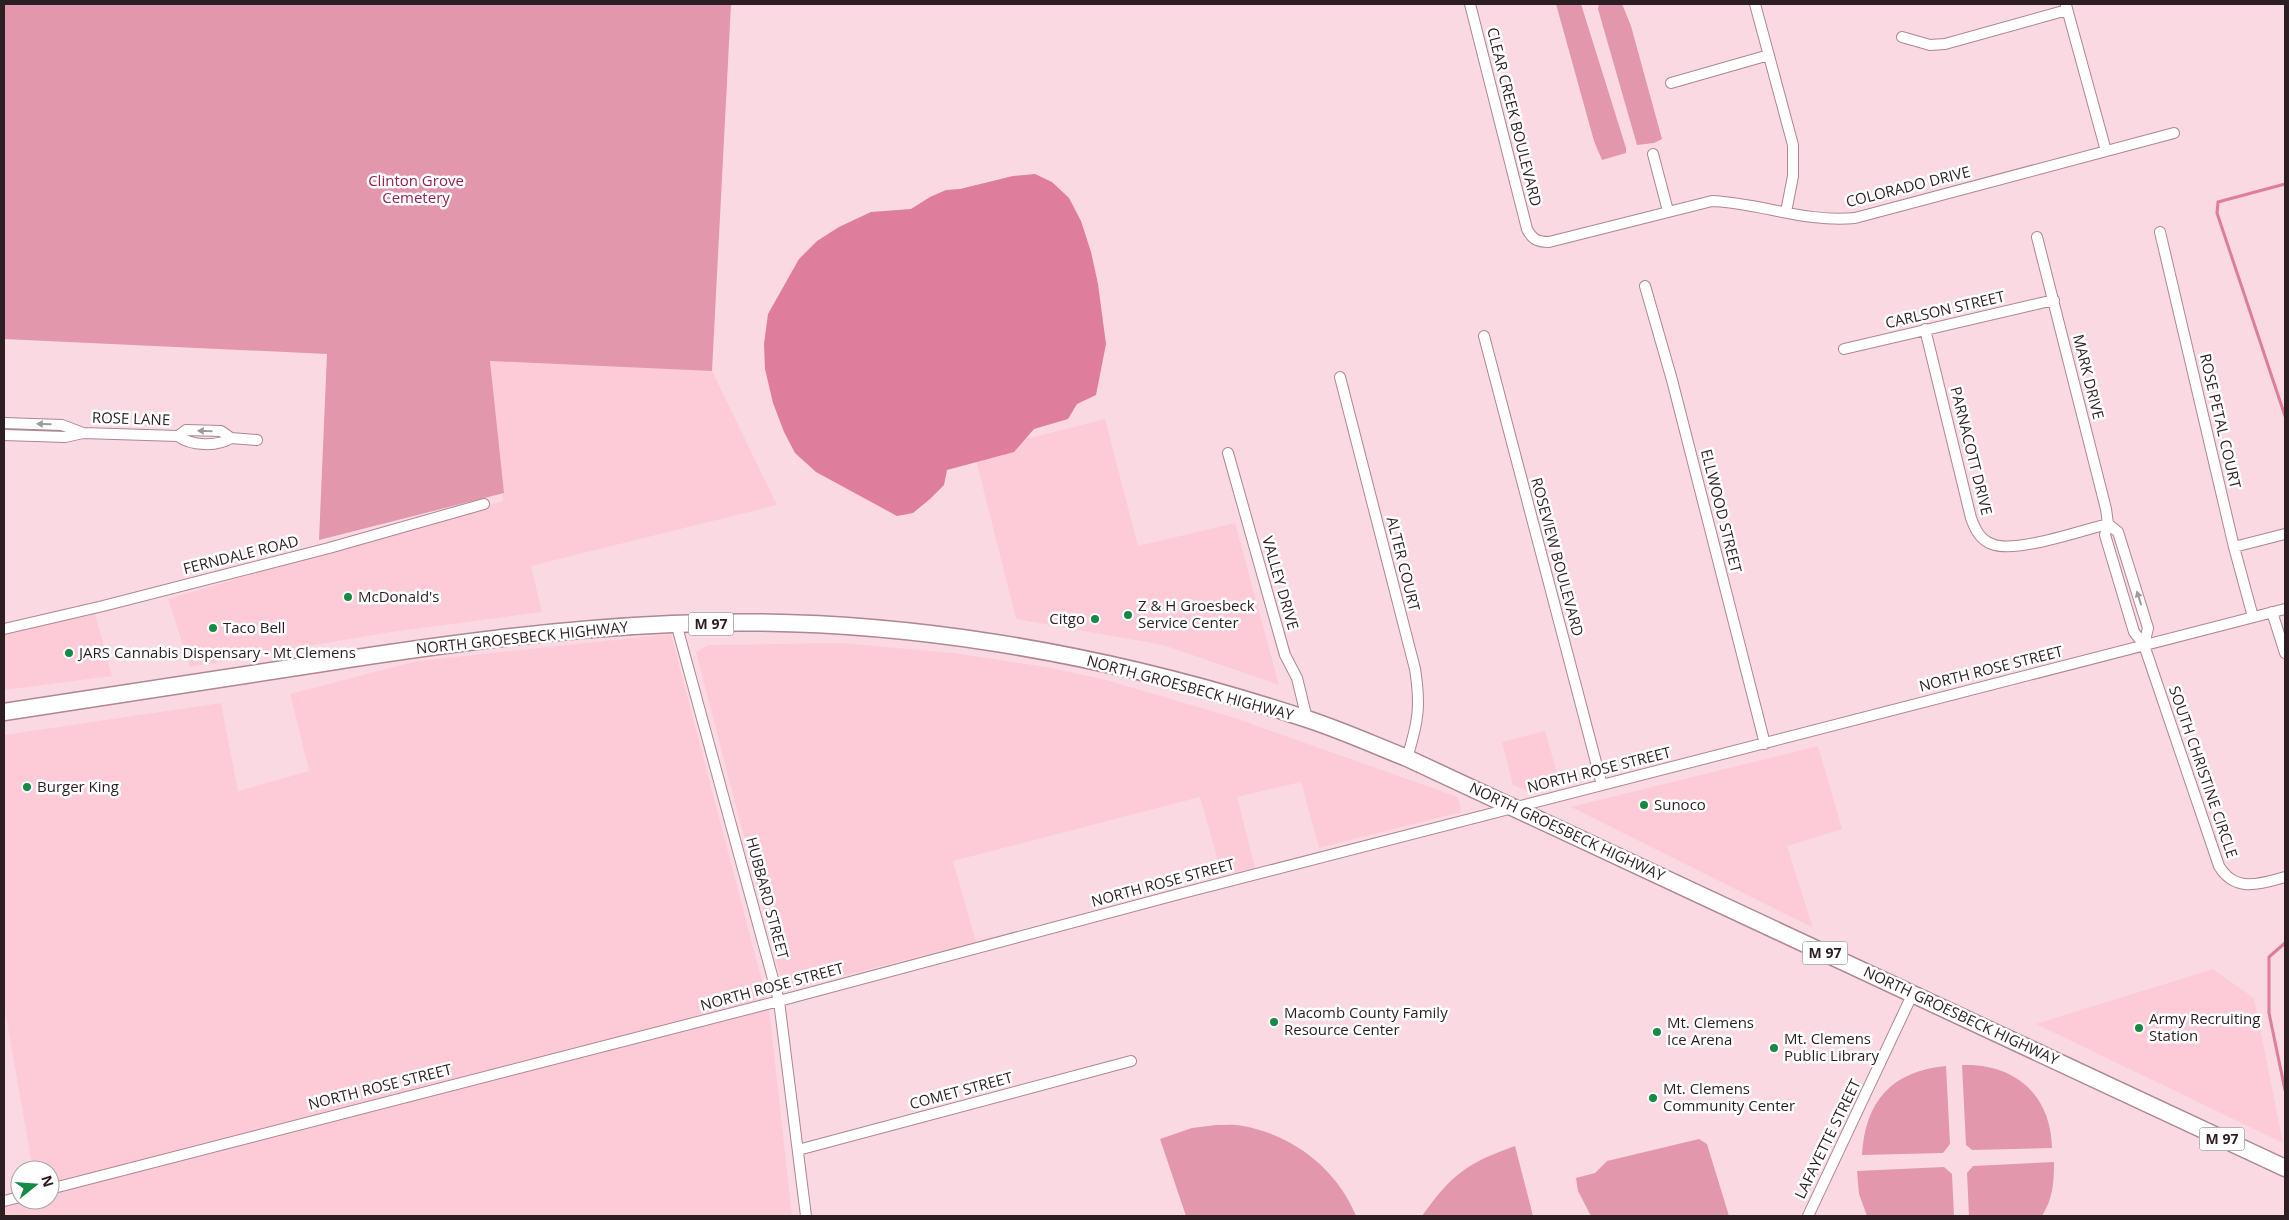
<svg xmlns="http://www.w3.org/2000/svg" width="2289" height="1220" font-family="'Open Sans',sans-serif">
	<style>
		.built { fill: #fdcbd8 }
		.green { fill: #e297ad }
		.water { fill: #df7d9c }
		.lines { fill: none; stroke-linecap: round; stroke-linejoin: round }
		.stream { stroke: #df7d9c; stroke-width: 3 }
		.street-casing { stroke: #ad8791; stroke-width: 12 }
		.primary-casing { stroke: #ad8791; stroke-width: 19 }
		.street { stroke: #fff; stroke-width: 10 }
		.primary { stroke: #fff; stroke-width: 16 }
		.oneway { fill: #a09a9c }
		.poi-dot { fill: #158a44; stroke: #fff; stroke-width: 2 }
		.labels { text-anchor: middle; stroke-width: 5; stroke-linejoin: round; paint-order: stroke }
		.shield { fill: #fff; stroke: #6c6265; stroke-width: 1 }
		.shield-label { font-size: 14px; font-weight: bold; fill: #2d1e23 }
		.street-label { font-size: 15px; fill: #2d1e23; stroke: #fff }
		.park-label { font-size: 15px; fill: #952151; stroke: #fff }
		.poi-label { font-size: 15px; fill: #2d1e23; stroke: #fff; text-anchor: start }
	</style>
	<rect width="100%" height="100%" fill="#fbd9e2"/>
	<path class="built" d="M490 361 712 371 777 505 531 566 542 612 384 633 190 667 168 599 503 501Z
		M1105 419 1138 546 1235 523 1279 685 1163 645 1016 619 974 452Z
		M95 614 112 676 4 690V632Z
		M671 634 769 1008 792 1216H4V1203L20 1192V1200H50V1170H33L4 1005V735L221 703 238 791 309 771 290 694 417 661Z
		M841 643 953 653 1047 667 1106 680 1232 717 1458 797 1461 812 1319 848 1301 782 1237 797 1255 868 1222 875 1200 797 953 861 976 942 784 991 696 652 708 645Z
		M1545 731 1560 784 1532 792 1513 785 1502 742Z
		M1818 746 1842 829 1787 846 1813 928 1571 807Z
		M2213 969 2254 998 2283 1143 2036 1024Z"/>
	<path class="green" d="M4 4H731L712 371 490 361 504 493 319 540 327 354 4 339Z
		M1556 4H1581L1626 148V153L1602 160 1594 141Z
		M1599 4H1622L1631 26 1662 139 1654 143 1637 145 1598 9Z
		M1962 1065C2015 1063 2051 1095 2052 1148L1972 1150 1966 1145Z
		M1946 1066 1950 1144 1943 1153 1862 1155C1865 1101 1892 1071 1946 1066Z
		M1216 1125C1225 1125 1234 1124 1243 1126 1293 1135 1337 1169 1356 1216H1186L1160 1139 1192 1128Z
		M1699 1139 1707 1144 1729 1216H1591L1578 1191 1576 1178 1595 1173 1607 1161Z
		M1515 1146 1533 1216H1422C1451 1175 1467 1163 1515 1146Z
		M2054 1162C2054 1183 2053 1198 2042 1216H1969L1967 1173 1973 1166Z
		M1944 1167 1952 1174 1954 1216H1867L1859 1194 1857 1171Z"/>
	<path class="water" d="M1035 174 1052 182 1069 198 1081 221 1091 252 1098 284 1106 344 1096 395 1077 404 1068 419 1034 429 1014 452 947 470 944 485 930 499 913 513 897 516 816 472 795 453 784 432 773 403 765 369 764 344 768 314 799 259 817 241 839 227 871 212 911 209 930 197 946 190 960 189 1013 176Z"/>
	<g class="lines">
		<path class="stream" d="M2285 184 2218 202 2217 213 2285 416
			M2285 943 2269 957V1013L2285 1090"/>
		<g class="street-casing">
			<path id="street" d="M1470 4 1527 229C1532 239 1537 242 1549 242L1712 201C1760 203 1807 223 1855 218L2174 133
				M1755 4 1793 145V176L1786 212
				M2066 5 2106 151
				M1902 37 1930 45 1945 44 2067 10
				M1671 83 1769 55
				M1653 154 1668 211
				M2160 232 2234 547 2253 617
				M1645 286 1672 380 1765 744
				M1925 329 1971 518C1975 529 1980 540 1992 544 2015 554 2082 530 2108 524L2106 509 2037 237
				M1484 336 1602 785
				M1844 349 2054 300
				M1340 377 1415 669C1421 706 1418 723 1407 758
				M4 423 62 425 83 433
				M4 435 65 437 83 433 178 436C191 446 217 447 231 438
				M178 436 186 430 221 431 231 438 257 440
				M1228 453 1285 655 1297 678 1307 719
				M2234 547 2285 534
				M2272 612 2285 653
				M676 623 779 1001 806 1216
				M4 629 103 606 329 548 484 504
				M2144 645 2148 628 2118 532 2108 524 2105 535 2134 632 2144 645 2219 866C2235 893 2260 884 2285 877
				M798 1150 1131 1061
				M50 1189 779 1001 1179 894 2285 609
				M4 1201 20 1197
				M1808 1216 1913 993"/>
		</g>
		<g class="primary-casing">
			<path id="primary" d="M4 712C110 696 216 680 323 663 439 645 554 629 672 624 886 614 1104 652 1307 719 1341 730 1374 745 1407 758L2285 1168"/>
		</g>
		<use href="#street" class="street"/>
		<use href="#primary" class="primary"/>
	</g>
	<defs><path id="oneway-solid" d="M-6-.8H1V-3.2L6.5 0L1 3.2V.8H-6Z" transform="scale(1.25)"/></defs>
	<g class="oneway">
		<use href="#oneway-solid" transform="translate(44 424) rotate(-178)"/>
		<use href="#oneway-solid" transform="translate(205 431) rotate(-179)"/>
		<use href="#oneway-solid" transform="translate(2139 598) rotate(-107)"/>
	</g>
	<g class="poi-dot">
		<circle cx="348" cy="597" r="5"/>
		<circle cx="1128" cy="615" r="5"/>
		<circle cx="1095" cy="619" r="5"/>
		<circle cx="213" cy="628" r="5"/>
		<circle cx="69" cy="653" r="5"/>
		<circle cx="27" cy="787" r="5"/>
		<circle cx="1644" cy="805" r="5"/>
		<circle cx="1274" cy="1022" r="5"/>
		<circle cx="2139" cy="1028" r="5"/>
		<circle cx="1657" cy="1032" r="5"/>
		<circle cx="1774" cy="1048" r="5"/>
		<circle cx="1653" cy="1098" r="5"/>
	</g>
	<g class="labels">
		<g class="shield">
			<rect x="688.5" y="612.5" width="45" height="23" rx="4"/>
			<rect x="1802.5" y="941.5" width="45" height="23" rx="4"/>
			<rect x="2199.5" y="1127.5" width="45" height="23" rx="4"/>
		</g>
		<g class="shield-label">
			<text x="711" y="629">M 97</text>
			<text x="1825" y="958">M 97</text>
			<text x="2222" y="1144">M 97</text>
		</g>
		<g class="street-label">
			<text transform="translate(1514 117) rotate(76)" y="5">CLEAR CREEK BOULEVARD</text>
			<text transform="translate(1908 187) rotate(-14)" y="5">COLORADO DRIVE</text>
			<text transform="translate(1945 310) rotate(-13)" y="5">CARLSON STREET</text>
			<text transform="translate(2088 377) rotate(76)" y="5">MARK DRIVE</text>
			<text transform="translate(131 419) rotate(2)" y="5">ROSE LANE</text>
			<text transform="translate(2220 421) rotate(77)" y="5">ROSE PETAL COURT</text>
			<text transform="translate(1971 451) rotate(76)" y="5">PARNACOTT DRIVE</text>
			<text transform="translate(1721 511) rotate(76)" y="5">ELLWOOD STREET</text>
			<text transform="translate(241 555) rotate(-14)" y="5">FERNDALE ROAD</text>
			<text transform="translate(1557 557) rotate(75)" y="5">ROSEVIEW BOULEVARD</text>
			<text transform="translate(1403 564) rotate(76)" y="5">ALTER COURT</text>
			<text transform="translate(1280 583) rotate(74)" y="5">VALLEY DRIVE</text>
			<text transform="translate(522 638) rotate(-6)" y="5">NORTH GROESBECK HIGHWAY</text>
			<text transform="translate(1991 669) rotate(-14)" y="5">NORTH ROSE STREET</text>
			<text transform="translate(1190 688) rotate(15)" y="5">NORTH GROESBECK HIGHWAY</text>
			<text transform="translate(1599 770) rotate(-14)" y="5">NORTH ROSE STREET</text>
			<text transform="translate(2203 772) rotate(71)" y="5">SOUTH CHRISTINE CIRCLE</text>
			<text transform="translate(1567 832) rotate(25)" y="5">NORTH GROESBECK HIGHWAY</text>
			<text transform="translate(1163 883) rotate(-15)" y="5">NORTH ROSE STREET</text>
			<text transform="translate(767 898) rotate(75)" y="5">HUBBARD STREET</text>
			<text transform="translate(772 987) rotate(-15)" y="5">NORTH ROSE STREET</text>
			<text transform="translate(1961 1016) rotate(25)" y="5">NORTH GROESBECK HIGHWAY</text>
			<text transform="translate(380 1087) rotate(-14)" y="5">NORTH ROSE STREET</text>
			<text transform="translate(961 1091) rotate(-15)" y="5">COMET STREET</text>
			<text transform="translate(1828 1139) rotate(-64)" y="5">LAFAYETTE STREET</text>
		</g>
		<g class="park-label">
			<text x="416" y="186">Clinton Grove<tspan x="416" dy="17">Cemetery</tspan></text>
		</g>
		<g class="poi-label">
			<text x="358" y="602">McDonald's</text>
			<text x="1138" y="611">Z &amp; H Groesbeck<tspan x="1138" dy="17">Service Center</tspan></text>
			<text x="1085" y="624" text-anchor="end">Citgo</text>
			<text x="223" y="633">Taco Bell</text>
			<text x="79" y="658">JARS Cannabis Dispensary - Mt Clemens</text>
			<text x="37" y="792">Burger King</text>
			<text x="1654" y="810">Sunoco</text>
			<text x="1284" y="1018">Macomb County Family<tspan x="1284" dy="17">Resource Center</tspan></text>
			<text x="2149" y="1024">Army Recruiting<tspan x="2149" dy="17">Station</tspan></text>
			<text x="1667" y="1028">Mt. Clemens<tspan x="1667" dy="17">Ice Arena</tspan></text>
			<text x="1784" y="1044">Mt. Clemens<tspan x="1784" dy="17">Public Library</tspan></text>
			<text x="1663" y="1094">Mt. Clemens<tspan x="1663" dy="17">Community Center</tspan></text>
		</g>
	</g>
	<rect width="2289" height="1220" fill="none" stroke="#2d1e23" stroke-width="10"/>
	<g transform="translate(35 1185) rotate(73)"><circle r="24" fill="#ffffff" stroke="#aba5a7"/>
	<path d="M0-4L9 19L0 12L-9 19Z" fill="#158a44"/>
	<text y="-8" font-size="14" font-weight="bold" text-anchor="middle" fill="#2d1e23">N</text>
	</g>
</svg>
